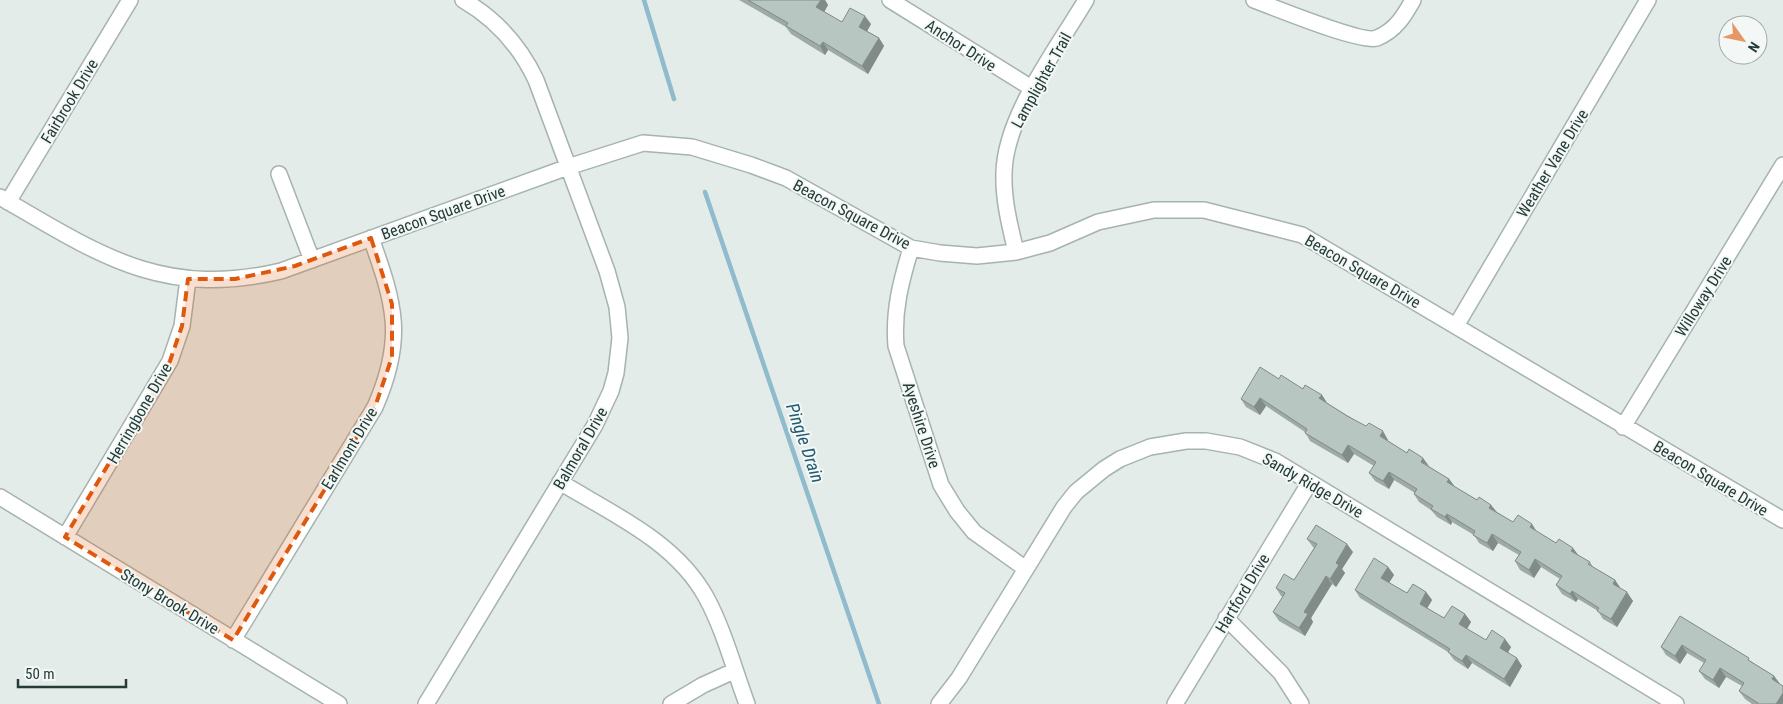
<svg xmlns="http://www.w3.org/2000/svg" width="1783" height="704" font-family="'Roboto Condensed',sans-serif">
	<style>
		.lines { fill: none; stroke-linecap: round; stroke-linejoin: round }
		.stream { stroke: #8fbbcc; stroke-width: 4.5 }
		.minor-casing { stroke: #a6b3b0; stroke-width: 18 }
		.minor { stroke: #fff; stroke-width: 15 }
		.wall { fill: #9eaaa7 }
		.shaded-wall { fill: #818b88 }
		.building { fill: #b8c6c2; stroke: #818b88 }
		.marked { fill: #de580e; fill-opacity: 0.2; stroke: #de580e; stroke-width: 4; stroke-dasharray: 10 6; stroke-linejoin: round }
		.labels { text-anchor: middle; stroke-width: 4; stroke-linejoin: round; paint-order: stroke }
		.street-label { font-size: 16px; fill: #243b38; stroke: #f3f8f6 }
		.water-label { font-size: 18px; font-style: italic; fill: #225a73; stroke: #f3f8f6 }
	</style>
	<rect width="100%" height="100%" fill="#e3ece9"/>
	<g class="lines">
		<path class="stream" d="M644 0 674 99
			M705 192 879 704"/>
		<g class="minor-casing">
			<path id="minor" d="M890 0 1033 89
				M1254 0C1273 7 1363 44 1377 38 1396 30 1404 16 1413 0
				M279 174 312 260
				M0 197C98 254 162 299 281 271L568 167 643 143 692 147 751 165 786 178 911 248 940 253 977 256 1016 252 1050 243 1098 222 1154 210H1204L1302 235 1783 520
				M8 202 130 0
				M911 248C901 281 893 311 896 346L941 485 957 511 974 532 1026 569
				M1016 252C1010 226 1003 200 1004 173 1005 116 1057 49 1086 0
				M1456 326 1648 0
				M1623 427 1783 165
				M560 482C612 514 675 541 706 597 724 630 734 669 747 704
				M0 497 339 704
				M65 537 170 361 182 326 188 279
				M1226 618 1281 673 1301 704
				M233 640 375 407C405 339 395 305 371 238
				M426 704 595 425 611 391 616 373 620 338 617 307 607 271 536 80C520 46 496 19 463 0
				M671 704 703 685 734 671
				M939 704 959 678 1064 507 1076 492 1104 469 1120 459 1150 447 1186 441H1206L1240 447 1275 461 1676 704
				M1175 704 1310 482"/>
		</g>
		<use href="#minor" class="minor"/>
	</g>
	<path class="wall" d="M739 0H825L828 5 824 12 842 22 871 24 867 31 879 38 884 46 868 74 828 50 825 55 791 34 786 27Z
		M1279 379 1303 389 1322 395 1327 403 1388 440V441L1449 479 1455 487 1477 500 1491 505 1497 512 1513 522 1537 532 1590 562 1593 567 1615 580 1621 589 1633 601 1617 627 1603 619 1598 611 1578 599 1576 602 1562 594 1556 585 1560 579 1541 567 1534 578 1520 570 1515 561 1519 555 1498 543 1493 551 1479 543 1474 535 1452 522 1451 525 1437 517 1431 510 1419 502 1414 494 1415 493 1394 480 1389 489 1375 481 1369 473 1374 466 1354 454 1348 463 1310 441 1305 432 1266 406 1260 415 1246 407 1241 399Z
		M1307 539 1353 552 1342 569 1345 573 1336 587 1332 584 1311 618 1313 622 1305 636 1279 621 1273 612 1283 597 1281 596 1276 588 1294 580 1314 548 1313 547Z
		M1388 567 1394 575 1389 583 1407 593 1426 592 1432 600 1427 608 1444 618 1465 614 1471 622 1467 629 1486 640 1511 647 1508 652 1522 666 1510 687 1472 663 1468 669 1454 660 1448 652 1360 598 1355 590Z
		M1680 616 1774 676 1780 684 1783 704H1752L1745 699 1739 691 1742 686 1726 677 1719 688 1705 679 1699 671 1704 663 1687 653 1680 664 1666 655 1661 647Z"/>
	<path class="shaded-wall" d="M821 0H825L828 5 822 16 816 7Z
		M865 16 871 24 865 35 859 27Z
		M879 38 884 46 868 74 862 66Z
		M823 42 828 50 825 55 820 46Z
		M1322 395 1327 403 1319 398Z
		M1260 398 1266 406 1260 415 1254 407Z
		M1383 431 1388 440 1386 444 1380 436Z
		M1348 445 1354 454 1348 463 1342 455Z
		M1423 458 1429 466 1421 462Z
		M1389 472 1394 480 1389 489 1383 481Z
		M1449 479 1455 487 1447 482Z
		M1491 505 1497 513 1489 508Z
		M1447 514 1452 522 1451 525 1445 517Z
		M1532 524 1537 532 1530 527Z
		M1492 534 1498 543 1493 551 1487 543Z
		M1347 544 1353 552 1342 569 1345 573 1336 587 1330 579 1336 563Z
		M1573 548 1579 556 1571 551Z
		M1535 559 1541 567 1534 578 1529 570Z
		M1388 567 1394 575 1387 586 1381 578Z
		M1326 576 1332 584 1311 618 1313 622 1305 636 1299 628 1304 612Z
		M1615 580 1621 589 1613 584Z
		M1572 591 1578 599 1576 602 1570 594Z
		M1426 592 1432 600 1425 612 1420 604Z
		M1627 592 1633 601 1617 627 1611 619Z
		M1465 614 1471 622 1465 632 1459 624Z
		M1505 639 1511 647 1506 656 1500 648Z
		M1682 645 1687 653 1680 664 1675 656Z
		M1466 655 1472 663 1468 669 1462 661Z
		M1517 658 1522 666 1510 687 1504 679Z
		M1720 668 1726 677 1719 688 1713 680Z
		M1774 676 1780 684 1772 679Z
		M1783 693V704H1776Z"/>
	<path class="building" d="M748 0H821L816 7 842 22 850 8 865 16 859 27 879 38 862 66 823 42 820 46 786 26 788 23Z
		M1260 367 1279 379 1281 375 1303 389 1305 385 1322 395 1319 398 1347 416 1366 426 1369 423 1383 431 1380 436 1407 453 1409 449 1423 458 1421 462 1449 479 1447 482 1477 500 1479 497 1491 505 1489 508 1513 522 1518 515 1532 524 1530 527 1556 543 1559 539 1573 548 1571 551 1590 562 1588 564 1615 580 1613 584 1627 592 1611 619 1597 611 1599 608 1572 591 1570 594 1556 585 1562 576 1535 559 1529 570 1515 561 1521 552 1492 534 1487 543 1473 535 1475 531 1447 514 1445 517 1431 509 1433 506 1414 494 1417 489 1389 472 1383 481 1369 473 1376 462 1348 445 1342 455 1305 433 1307 429 1260 398 1254 407 1241 399Z
		M1316 525 1347 544 1336 563 1339 565 1330 579 1326 576 1304 612 1308 614 1299 628 1273 612 1285 593 1276 588 1284 574 1294 580 1317 544 1307 539Z
		M1374 558 1388 567 1381 578 1407 593 1413 584 1426 592 1420 604 1444 618 1452 606 1465 614 1459 624 1486 640 1492 630 1505 639 1500 648 1517 658 1504 679 1466 655 1462 661 1448 652 1450 649 1355 590Z
		M1680 616 1749 658 1748 660 1774 676 1772 679 1783 686V693L1776 704H1757L1758 703 1739 691 1744 683 1720 668 1713 680 1699 671 1706 660 1682 645 1675 656 1661 647Z"/>
	<path class="marked" d="M371 238 392 304V357L375 407 233 640 65 537 170 361 182 326 188 279H235L295 266Z"/>
	<g class="labels">
		<g class="street-label">
			<text transform="translate(961 45) rotate(33)" y="6">Anchor Drive</text>
			<text transform="translate(1041 80) rotate(-61)" y="6">Lamplighter Trail</text>
			<text transform="translate(69 101) rotate(-59)" y="6">Fairbrook Drive</text>
			<text transform="translate(1552 163) rotate(-59)" y="6">Weather Vane Drive</text>
			<text transform="translate(443 212) rotate(-20)" y="6">Beacon Square Drive</text>
			<text transform="translate(852 214) rotate(28)" y="6">Beacon Square Drive</text>
			<text transform="translate(1363 271) rotate(30)" y="6">Beacon Square Drive</text>
			<text transform="translate(1703 296) rotate(-58)" y="6">Willoway Drive</text>
			<text transform="translate(139 413) rotate(-60)" y="6">Herringbone Drive</text>
			<text transform="translate(922 425) rotate(72)" y="6">Ayeshire Drive</text>
			<text transform="translate(349 448) rotate(-59)" y="6">Earlmont Drive</text>
			<text transform="translate(580 448) rotate(-60)" y="6">Balmoral Drive</text>
			<text transform="translate(1711 478) rotate(31)" y="6">Beacon Square Drive</text>
			<text transform="translate(1313 485) rotate(30)" y="6">Sandy Ridge Drive</text>
			<text transform="translate(1242 593) rotate(-59)" y="6">Hartford Drive</text>
			<text transform="translate(170 601) rotate(31)" y="6">Stony Brook Drive</text>
		</g>
		<g class="water-label">
			<text transform="translate(805 443) rotate(71)" y="6">Pingle Drain</text>
		</g>
	</g>
	<g transform="translate(1743 40) rotate(123)"><circle r="24" fill="#f3f8f6" stroke="#a0acaa"/>
	<path d="M0-4L9 19L0 12L-9 19Z" fill="#e79765"/>
	<text y="-8" font-size="14" font-weight="bold" text-anchor="middle" fill="#243b38">N</text>
	</g>
	<path d="M18 679v8h108v-8" fill="none" stroke="#243b38" stroke-width="2.5"/>
	<text x="25" y="679" font-size="15" fill="#243b38" stroke="#f3f8f6" stroke-width="4" paint-order="stroke">50 m</text>
</svg>
